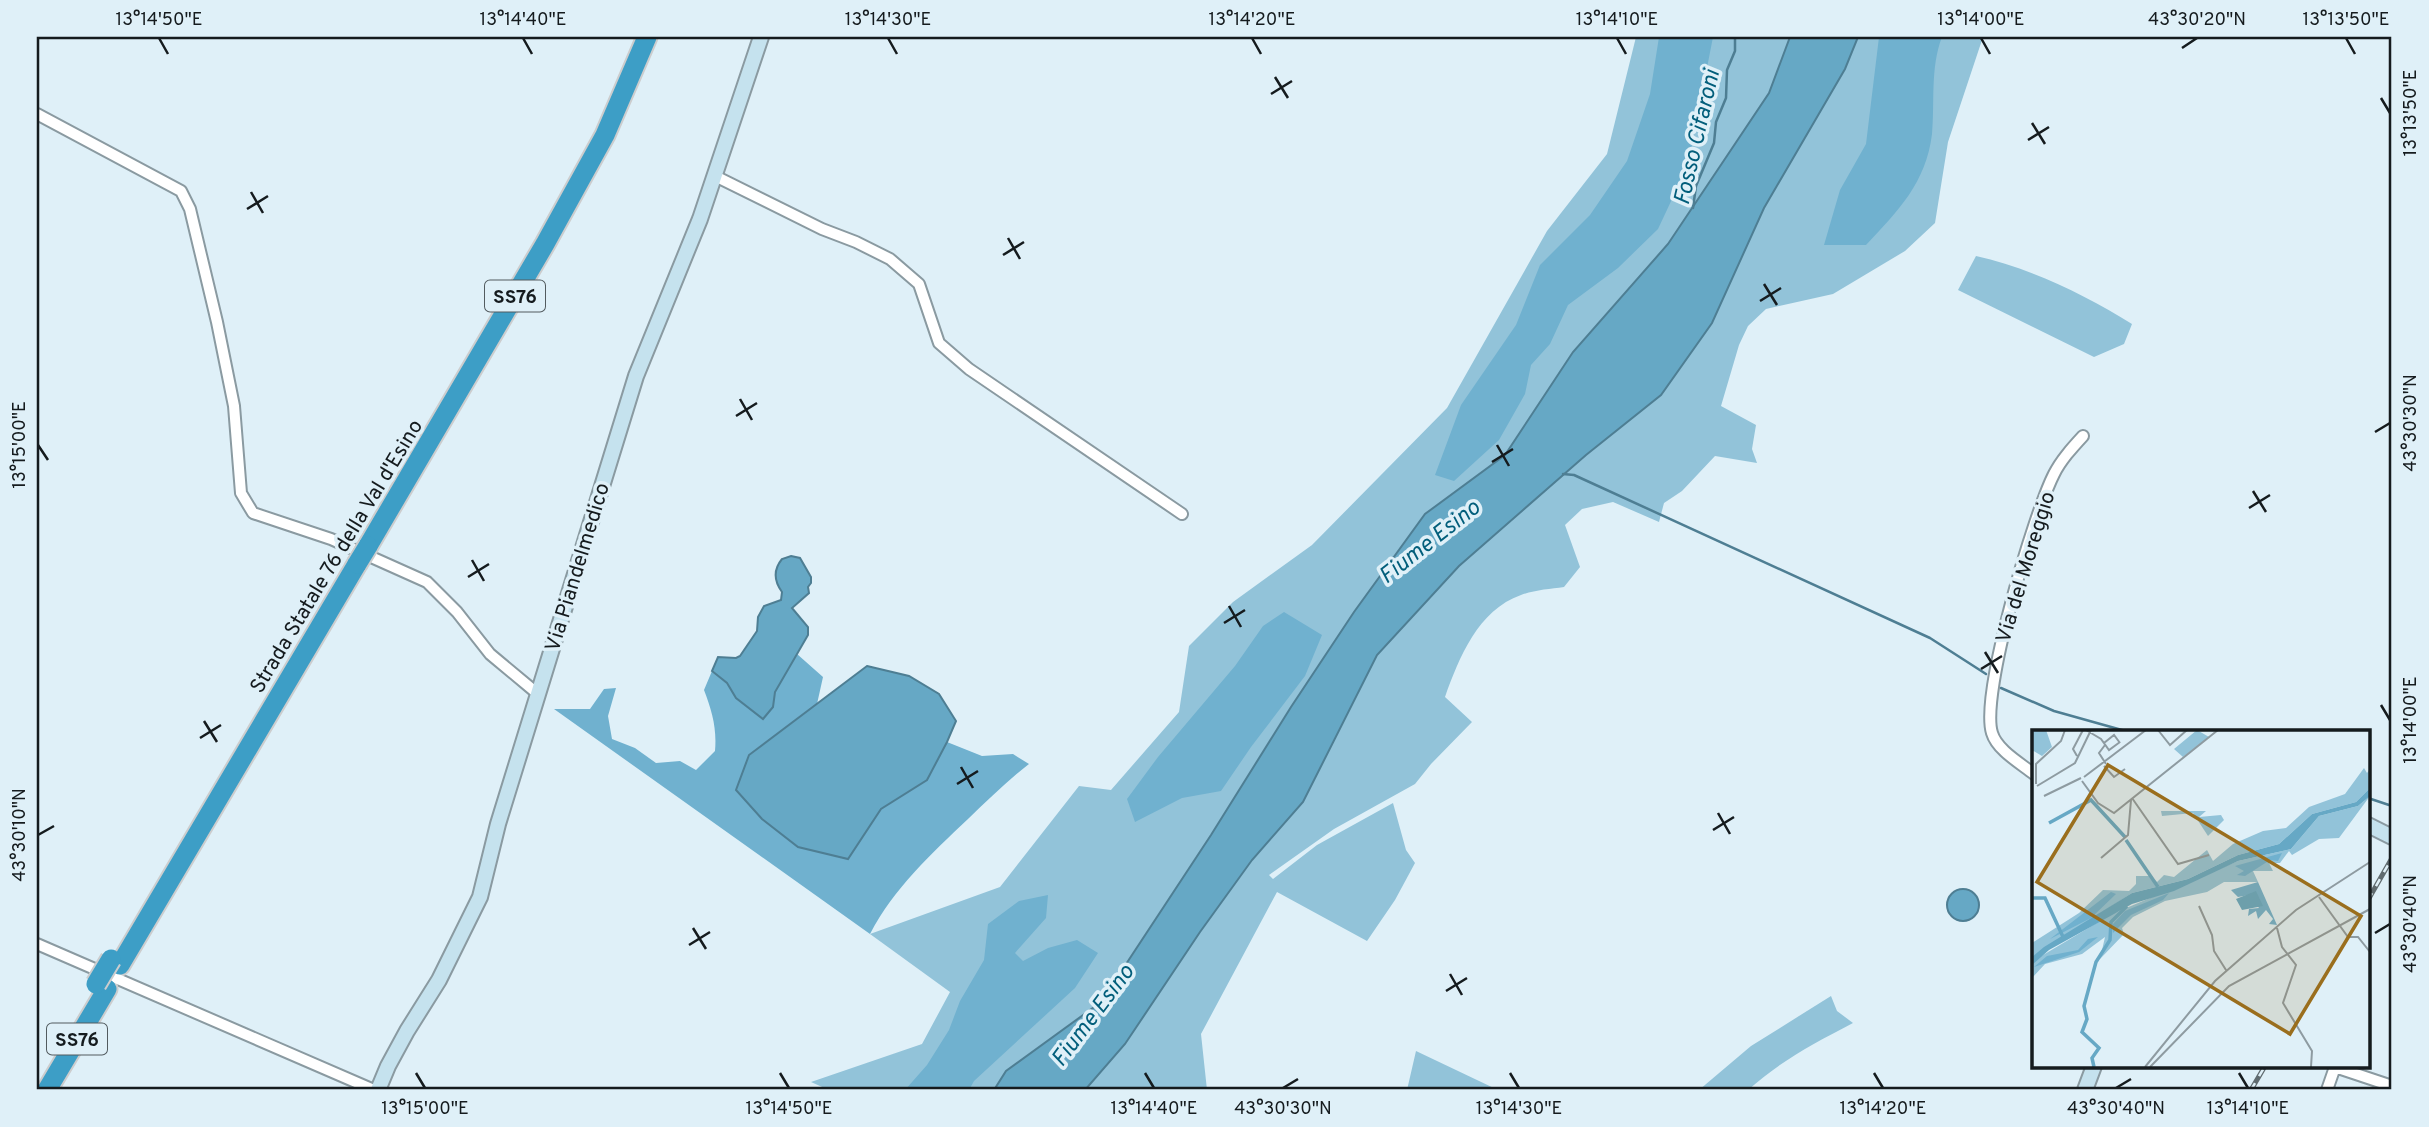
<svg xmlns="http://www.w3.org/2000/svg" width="2429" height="1127" font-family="Overpass,sans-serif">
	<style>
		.green { fill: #92c3d9 }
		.forest { fill: #70b1cf }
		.water { fill: #66a8c5; stroke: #4e7e93; stroke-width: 2 }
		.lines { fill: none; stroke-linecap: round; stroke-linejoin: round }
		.stream { stroke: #4e7e93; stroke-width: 2.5 }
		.street-casing { stroke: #8a9aa1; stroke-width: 14 }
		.secondary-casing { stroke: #8a9aa1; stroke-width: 18 }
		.highway-casing { stroke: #cccdce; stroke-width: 23 }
		.street { stroke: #fff; stroke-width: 10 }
		.secondary { stroke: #c5e2ee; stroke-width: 14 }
		.highway { stroke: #3d9ec6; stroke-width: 19 }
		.rail-casing { stroke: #606b6f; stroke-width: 5 }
		.rail { stroke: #dff0f8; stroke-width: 2.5; stroke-dasharray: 8; stroke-linecap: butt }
		.highway-bridge-casing { stroke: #cccdce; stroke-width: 23; stroke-linecap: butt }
		.highway-bridge { stroke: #3d9ec6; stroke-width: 19 }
		.ticks { fill: none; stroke: #151b1e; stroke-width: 2.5 }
		.labels { text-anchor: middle; stroke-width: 7; stroke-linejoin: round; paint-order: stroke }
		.shield { fill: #dff0f8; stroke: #525b5f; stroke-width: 2 }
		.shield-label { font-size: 19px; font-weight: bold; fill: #151b1e }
		.street-label { font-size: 21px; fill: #151b1e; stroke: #dff0f8 }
		.water-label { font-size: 23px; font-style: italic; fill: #025e7b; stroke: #dff0f8 }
		.inset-river { fill: none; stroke: #66a8c5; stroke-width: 3.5 }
		.inset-road { fill: none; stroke: #8e9ba1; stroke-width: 2 }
		.view { fill: #9a6e1d; fill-opacity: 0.15; stroke: #9a6e1d; stroke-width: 3.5 }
		.inset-edge { fill: none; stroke: #151b1e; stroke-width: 3.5 }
		.neatline { fill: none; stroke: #151b1e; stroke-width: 2.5 }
		.ticks-label { font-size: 18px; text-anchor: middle; fill: #151b1e }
	</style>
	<rect width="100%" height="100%" fill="#dff0f8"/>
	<path class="green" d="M1636 37H1790L1769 93 1668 244 1573 352 1505 455 1425 514 1291 707 1211 835 1101 1002 1006 1071 994 1090H829L811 1082 922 1044 950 992 870 934 1000 887 1079 786 1111 790 1179 712 1189 646 1233 602 1312 545 1447 408 1547 231 1607 154Z
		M1858 37H1983L1948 142 1935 223 1905 251 1833 294 1766 309 1748 326 1739 345 1721 406 1756 425 1752 449 1757 463 1715 456 1682 491 1664 503 1659 522 1613 502 1582 509 1565 525 1580 567 1564 587C1550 589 1534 590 1521 595 1478 610 1459 658 1445 697L1472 722 1431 764 1415 784 1334 829 1269 875 1273 879 1317 845 1393 803 1406 850 1415 863 1395 900 1367 941 1277 892 1201 1034 1207 1090H1085L1125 1044 1200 932 1252 860 1303 802 1377 655 1459 566 1586 455 1661 395 1712 323 1764 208 1845 69Z
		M1976 256C2030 268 2086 295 2132 324L2124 344 2094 357 1958 290Z
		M1831 996 1837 1011 1853 1023C1813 1044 1782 1060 1748 1090H1699L1751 1046Z
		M1416 1051 1498 1090H1407Z"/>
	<path class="forest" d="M1659 37H1713L1688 165 1658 229 1618 268 1568 305 1550 344 1531 365 1525 394 1499 440 1454 481 1435 475 1461 405 1516 325 1540 265 1590 215 1627 161 1650 94Z
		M1879 37H1942C1930 68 1935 102 1932 134 1926 183 1898 211 1866 245H1824L1840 190 1866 144Z
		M1284 612 1322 635 1305 676 1251 747 1221 791 1182 798 1135 822 1127 799 1158 757 1235 666 1263 626Z
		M797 654 823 677 817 704 749 755 848 859 881 809 927 780 947 742 982 756 1013 754 1029 764C1007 781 988 800 968 819 931 854 894 888 870 934L554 709H590L604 689 616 688 608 716 612 739 635 748 656 763 680 761 696 770 715 751C717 728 712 711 704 690L712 671 727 683 736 698 763 719 769 710 775 692Z
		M1048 895 1046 918 1015 953 1023 961 1048 948 1077 940 1098 953 1075 988 974 1081 969 1090H905L927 1065 949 1030 960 1001 984 960 988 924 1019 901Z"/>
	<path class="water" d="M1790 37H1858L1845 69 1764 208 1712 323 1661 395 1586 455 1459 566 1377 655 1303 802 1252 860 1200 932 1125 1044 1085 1090H994L1006 1071 1101 1002 1211 835 1291 707 1354 612 1425 514 1505 455 1573 352 1668 244 1769 93Z
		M791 556 800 558 811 577V583L808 587 809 593 792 608 808 627V635L775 692 773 707 763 719 736 698 727 683 712 671 718 657 736 658 740 656 757 631 758 617 764 606 781 600 782 592C774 581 773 570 782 559Z
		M867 666 909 676 939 694 956 721 947 742 927 780 881 809 848 859 798 847 762 819 736 790 749 755Z
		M1947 905a16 16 0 1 1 32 0a16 16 0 1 1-32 0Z"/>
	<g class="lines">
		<path class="stream" d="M1693 208 1696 186 1714 143 1716 122 1726 98 1727 70 1735 51V37
			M1563 474 1574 475 1930 638 1986 674
			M2001 688 2054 711 2129 732
			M2368 798 2389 805 2392 804"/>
		<g class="street-casing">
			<path id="street" d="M37 114 181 191 190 209 217 322 234 406 241 493 253 513 331 539 427 582 457 612 490 654 538 694
				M715 176 822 229 856 242 890 259 919 284 939 343 969 369 1182 514
				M2034 774C2020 763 1997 750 1992 733 1980 694 2034 513 2054 474 2061 460 2072 448 2083 436
				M37 944 374 1090
				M2327 1090 2335 1067 2392 1086"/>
		</g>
		<g class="secondary-casing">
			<path id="secondary" d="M2368 825 2392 837
				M378 1090 388 1066 407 1031 439 980 480 897 498 824 636 376 700 219 761 37
				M2085 1090 2094 1066"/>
		</g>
		<g class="highway-casing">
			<path id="highway" d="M368 546 545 244 605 135 647 37
				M120 965 357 564
				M47 1090 107 989"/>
		</g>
		<use href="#street" class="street"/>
		<use href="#secondary" class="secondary"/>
		<use href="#highway" class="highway"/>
		<g class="rail-casing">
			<path id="rail" d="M2368 900 2392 858
				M2251 1090 2265 1066"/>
		</g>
		<use href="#rail" class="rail"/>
		<g class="highway-bridge-casing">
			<path id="highway-bridge" d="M357 564 368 546
				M96 984 111 959"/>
		</g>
		<use href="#highway-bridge" class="highway-bridge"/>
	</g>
	<path class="ticks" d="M159 38 168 54M523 38 532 54M888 38 897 54M1252 38 1261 54M1617 38 1626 54M1981 38 1990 54M2346 38 2355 54M2182 48 2197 38M1275 77 1288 98M1271 94 1292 81M2381 98 2390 113M2032 123 2045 144M2028 140 2049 127M251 192 263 213M247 209 268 196M1008 238 1020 259M1003 255 1024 242M1764 284 1777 305M1760 301 1781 288M740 399 752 420M736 416 757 403M2375 432 2390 423M38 445 48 460M1497 445 1509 466M1492 462 1513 449M2253 491 2266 512M2249 508 2270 495M472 560 484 581M468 577 489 564M1229 606 1241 627M1224 623 1245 610M1985 652 1998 673M1981 669 2002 656M2381 705 2390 720M204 721 217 742M200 738 221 725M961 767 973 788M957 784 978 771M1718 813 1730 834M1713 830 1734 817M38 835 54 826M693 928 706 949M2375 933 2390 924M689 945 710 932M1450 974 1462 995M1446 991 1467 978M416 1073 425 1088M780 1073 789 1088M1145 1073 1154 1088M1510 1073 1519 1088M1874 1073 1883 1088M2239 1073 2248 1088M1283 1088 1298 1079M2116 1088 2131 1079"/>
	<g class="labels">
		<g class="shield">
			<rect x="485" y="280.5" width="60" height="31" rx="5"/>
			<rect x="47" y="1023.5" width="60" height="31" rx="5"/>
		</g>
		<g class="shield-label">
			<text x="515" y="303">SS76</text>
			<text x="77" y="1046">SS76</text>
		</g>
		<g class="street-label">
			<text transform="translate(336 556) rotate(-59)" y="7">Strada Statale 76 della Val d'Esino</text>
			<text transform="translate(577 567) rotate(-73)" y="7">Via Piandelmedico</text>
			<text transform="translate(2025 567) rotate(-73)" y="7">Via del Moreggio</text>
		</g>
		<g class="water-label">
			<text transform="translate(1696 137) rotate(-77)" y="8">Fosso Cifaroni</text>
			<text transform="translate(1429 541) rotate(-38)" y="8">Fiume Esino</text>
			<text transform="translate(1092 1015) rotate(-53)" y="8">Fiume Esino</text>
		</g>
	</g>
	<g transform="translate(2032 730)">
		<rect width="338" height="338" fill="#dff0f8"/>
		<path d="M0 0H14L20 17 10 26 0 20ZM165 0 177 7 151 27 142 19ZM332 38 335 43 338 39V58L324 72 280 84 247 114 206 125 156 149 100 163 0 227V213L47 183 71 160 97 161 104 154V146H118L125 152 132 145 142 147 175 120 181 131 201 114 231 101 254 98 277 77 313 64ZM338 66 307 108 287 109 260 125 257 121 248 133H237L241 141H221L226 152H192L175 162 133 171 101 187 90 198 92 204 68 229 73 207 50 224 13 234 0 248V235L6 228 80 184 206 131 259 119 287 86 326 76ZM129 81H174L167 87 189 85 192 90 176 106 161 83 130 86Z" fill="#92c3d9"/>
		<path d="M250 123 246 131 238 130 213 146 205 145 212 141 203 136ZM226 152 245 195 237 194 241 189 234 180 226 189 224 181 216 186 217 179 227 178 217 165 206 167 199 160ZM79 162 84 164 59 188 18 209ZM137 163 131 170 99 185 81 203V194L93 181ZM66 207 47 222 2 237 15 226 46 220 56 209Z" fill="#70b1cf"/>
		<path d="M338 58V66L326 76 287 86 259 119 206 131 142 161 100 174 17 220 0 235V227L12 217 100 163 156 149 206 125 247 114 280 84 324 72ZM224 161 231 176 210 180 204 169Z" fill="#66a8c5"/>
		<path class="inset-river" d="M17 93 59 70 93 107M94 110 126 157M0 168H13L32 209M62 337 60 328 67 318 50 302 55 289 52 276 64 232 78 210 79 192 95 176"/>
		<path class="inset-road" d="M54 0 69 9 77 20 88 12M126 0 138 15 155 0M72 13 82 5 88 13M73 15 67 23 74 34M45 26 41 19 51 0M72 36 82 47 93 39M52 47 114 0M50 51 66 73 82 83 186 0M4 54V34L29 11 33 0M5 56 43 33 59 0M12 66 49 48M100 68 146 134 177 125M69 128 96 105 99 70M287 167 316 207H326L338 222M167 176 180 205 182 221 194 240M245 198 250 217 264 235 251 273 280 321 279 337M113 337 183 251 264 180 338 132M118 337 197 256 338 179"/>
		<path class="view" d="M76 35 329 186 258 304 5 152Z"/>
		<rect width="338" height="338" class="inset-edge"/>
	</g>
	<rect width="2429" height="1127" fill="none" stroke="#dff0f8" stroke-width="77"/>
	<rect x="38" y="38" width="2352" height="1050" class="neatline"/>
	<g class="ticks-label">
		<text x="159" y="25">13°14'50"E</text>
		<text x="523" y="25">13°14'40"E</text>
		<text x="888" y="25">13°14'30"E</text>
		<text x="1252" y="25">13°14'20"E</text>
		<text x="1617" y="25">13°14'10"E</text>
		<text x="1981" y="25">13°14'00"E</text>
		<text x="2197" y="25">43°30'20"N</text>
		<text x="2346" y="25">13°13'50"E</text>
		<text transform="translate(2410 113) rotate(-90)" y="6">13°13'50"E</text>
		<text transform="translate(2410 423) rotate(-90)" y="6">43°30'30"N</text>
		<text transform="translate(19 445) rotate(-90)" y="6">13°15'00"E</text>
		<text transform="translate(2410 720) rotate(-90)" y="6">13°14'00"E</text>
		<text transform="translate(19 835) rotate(-90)" y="6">43°30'10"N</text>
		<text transform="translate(2410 924) rotate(-90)" y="6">43°30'40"N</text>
		<text x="425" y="1114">13°15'00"E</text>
		<text x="789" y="1114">13°14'50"E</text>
		<text x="1154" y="1114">13°14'40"E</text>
		<text x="1283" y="1114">43°30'30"N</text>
		<text x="1519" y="1114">13°14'30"E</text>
		<text x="1883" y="1114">13°14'20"E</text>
		<text x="2116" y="1114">43°30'40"N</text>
		<text x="2248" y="1114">13°14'10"E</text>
	</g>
</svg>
